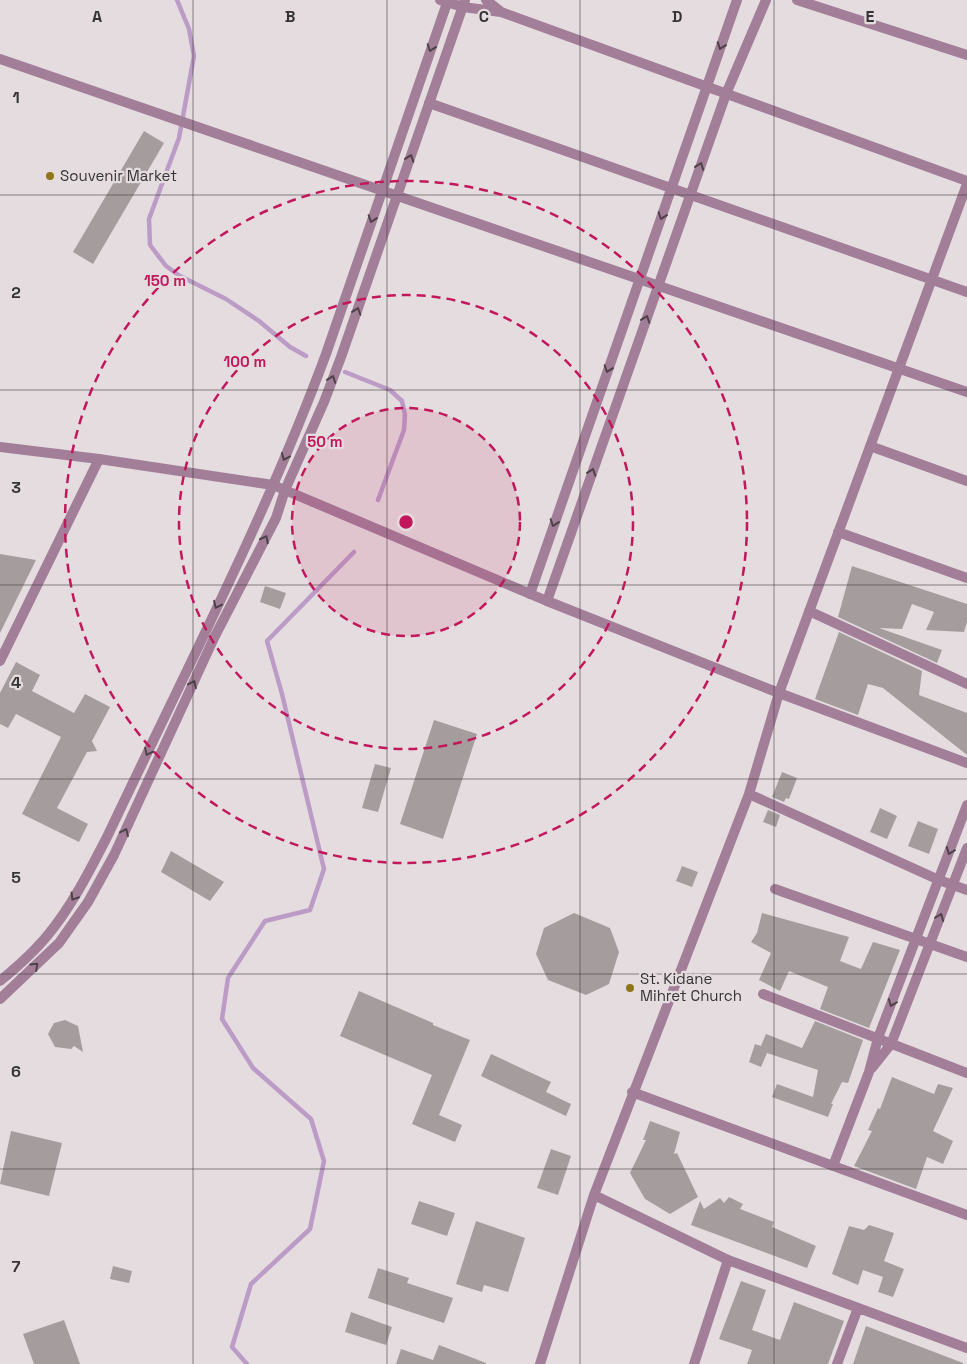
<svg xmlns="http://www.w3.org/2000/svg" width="967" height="1364" font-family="'Space Grotesk',sans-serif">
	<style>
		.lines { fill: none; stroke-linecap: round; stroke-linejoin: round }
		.stream { stroke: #bc9bc7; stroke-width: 4.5 }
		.building { fill: #a59d9d }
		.minor { stroke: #a37e99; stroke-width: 10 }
		.tertiary { stroke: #a37e99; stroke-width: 10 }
		.oneway { stroke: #4c4248 }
		.grid { fill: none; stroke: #363334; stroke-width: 1; stroke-opacity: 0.55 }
		.ring { fill: none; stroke: #c2185b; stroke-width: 2.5; stroke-dasharray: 9 6 }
		.poi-dot { fill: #90761b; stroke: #e4dcdf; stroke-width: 2 }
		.labels { text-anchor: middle; stroke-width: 4.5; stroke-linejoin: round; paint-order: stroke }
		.poi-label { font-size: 15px; fill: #363334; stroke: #e4dcdf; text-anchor: start }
		.grid-label { font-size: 16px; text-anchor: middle; font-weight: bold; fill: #363334; stroke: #e4dcdf; stroke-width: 4.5; stroke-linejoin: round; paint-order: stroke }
		.centre { fill: #c2185b; stroke: #e4dcdf; stroke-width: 2.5 }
		.ring-label { font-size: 15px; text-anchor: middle; font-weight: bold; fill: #c2185b; stroke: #e4dcdf; stroke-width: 4.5; stroke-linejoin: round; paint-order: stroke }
	</style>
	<rect width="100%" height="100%" fill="#e4dcdf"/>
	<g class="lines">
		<path class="stream" d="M177 0 189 29 194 56 179 138 149 219 150 245 166 266 180 276 226 299 259 321 290 347 306 356
			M345 372 390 390 402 401 405 415 404 430 378 500
			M247 1364 232 1347 251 1284 310 1229 324 1161 311 1119 253 1068 222 1019 228 978 265 921 310 910 324 869 282 694 267 641 354 552"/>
	</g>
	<path class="building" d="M144 131 164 143 93 264 73 252Z
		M0 554 36 560 0 633Z
		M852 566 967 604V622L964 632 926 630 934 612 912 604 902 629 879 628 942 650 937 663 838 617Z
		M265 586 286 593 280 609 260 602Z
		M839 632 922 671 919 695 967 713V755L883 688 868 684 858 715 815 699Z
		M16 662 40 675 32 691 74 713 85 694 110 707 92 741 97 751 87 752 57 808 88 824 79 842 22 814 61 737 16 714 8 728 0 724V693Z
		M434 720 477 734 443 839 400 824Z
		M375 764 391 768 378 812 362 808Z
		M782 772 797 778 789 799 786 798 784 802 772 797Z
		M880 808 897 816 887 839 870 832Z
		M768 810 780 815 776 827 763 822Z
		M918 821 938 829 929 854 908 846Z
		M171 851 224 882 210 901 161 872Z
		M682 866 698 872 692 887 676 881Z
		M574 913 610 928 619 952 609 984 586 995 548 980 536 954 544 928Z
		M762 913 849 937 840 961 861 969 873 942 900 950 869 1028 820 1009 828 987 789 971 780 991 759 980 771 953 751 942 757 933Z
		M359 991 433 1023V1025L470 1040 439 1115 462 1125 455 1142 412 1124 432 1075 340 1036Z
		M65 1020 78 1026 83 1052 74 1046 71 1049 55 1047 48 1034 54 1023Z
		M815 1021 863 1040 848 1083 842 1082 831 1104H833L828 1117 772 1097 777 1084 813 1097 818 1070 767 1053 761 1067 749 1062 755 1044 761 1046 766 1034 802 1048Z
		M491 1054 551 1082 546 1092 571 1104 566 1116 481 1076Z
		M892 1077 934 1094 938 1084 953 1088 933 1131 953 1141 943 1164 927 1157 916 1189 854 1166 872 1131 868 1130 878 1108 880 1109Z
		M650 1121 680 1132 674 1154 677 1153 698 1197 670 1214 645 1199 630 1173 646 1140H643Z
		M11 1131 62 1143 49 1196 0 1184Z
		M551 1149 571 1156 558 1195 537 1188Z
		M729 1197 743 1204 740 1209 774 1222 772 1227 816 1246 807 1268 691 1225 700 1201 704 1209 720 1198 724 1203Z
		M419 1201 455 1213 447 1236 411 1224Z
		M476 1221 525 1238 508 1292 484 1285 482 1292 456 1284Z
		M869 1225 894 1233 884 1261 904 1269 893 1297 878 1292 883 1277 863 1270 858 1285 832 1274 849 1226 864 1230Z
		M113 1266 132 1271 129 1283 110 1279Z
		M378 1268 409 1278 407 1283 453 1298 444 1323 368 1298Z
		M741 1281 766 1290 752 1330 780 1340 794 1302 844 1321 828 1364H747L752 1350 719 1339Z
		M351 1312 392 1327 386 1345 345 1332Z
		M64 1320 80 1364H34L23 1334Z
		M866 1326 963 1363V1364H853Z
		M439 1345 486 1363V1364H396L401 1349 433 1360Z"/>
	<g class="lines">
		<path class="minor" d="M797 0 967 55
			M0 59 967 392
			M429 103 967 292
			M870 446 967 481
			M838 532 967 578
			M530 594 737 0
			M547 601 726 94 766 0
			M809 611 967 684
			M0 661 99 459
			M749 794 939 880 967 890
			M775 889 967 957
			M763 994 967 1073
			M872 1068 891 1044 967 848
			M632 1092 967 1215
			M833 1166 869 1072 878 1038 967 805
			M594 1195 728 1260 967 1348
			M540 1364 594 1195 749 794 779 693 967 184
			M694 1364 728 1260
			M837 1364 858 1308"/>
		<path class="tertiary" d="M440 0 463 7 501 12 967 181
			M486 0 500 11
			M0 447 99 459 273 485 547 601 779 693 967 763
			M0 981C17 967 33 953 47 936 72 906 90 870 108 835 183 676 265 519 326 354L448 0
			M0 999 59 943 88 902 114 855 214 638 276 518 285 490 324 402 341 357 465 0"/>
	</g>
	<defs><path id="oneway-chevron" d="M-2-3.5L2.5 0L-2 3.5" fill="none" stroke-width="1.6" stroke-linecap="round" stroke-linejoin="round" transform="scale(1.25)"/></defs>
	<g class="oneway">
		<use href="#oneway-chevron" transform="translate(721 46) rotate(110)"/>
		<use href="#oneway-chevron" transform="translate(431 48) rotate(109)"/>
		<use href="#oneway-chevron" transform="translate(410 158) rotate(-71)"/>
		<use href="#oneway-chevron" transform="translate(700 166) rotate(-70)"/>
		<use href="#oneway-chevron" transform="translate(662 216) rotate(109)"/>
		<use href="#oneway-chevron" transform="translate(372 219) rotate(109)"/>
		<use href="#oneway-chevron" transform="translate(357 311) rotate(-71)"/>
		<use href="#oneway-chevron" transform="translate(646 319) rotate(-71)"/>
		<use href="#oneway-chevron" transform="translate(608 369) rotate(109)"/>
		<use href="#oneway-chevron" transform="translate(332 379) rotate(-70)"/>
		<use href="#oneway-chevron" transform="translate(285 457) rotate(113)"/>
		<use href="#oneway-chevron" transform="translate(592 472) rotate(-71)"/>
		<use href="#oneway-chevron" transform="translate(554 523) rotate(109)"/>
		<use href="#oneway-chevron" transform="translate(265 539) rotate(-63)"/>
		<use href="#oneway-chevron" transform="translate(217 605) rotate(115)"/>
		<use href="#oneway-chevron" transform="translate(193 684) rotate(-65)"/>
		<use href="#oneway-chevron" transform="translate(148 752) rotate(116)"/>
		<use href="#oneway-chevron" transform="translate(125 832) rotate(-65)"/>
		<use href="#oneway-chevron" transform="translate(950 851) rotate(111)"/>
		<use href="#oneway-chevron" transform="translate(74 897) rotate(122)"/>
		<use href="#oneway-chevron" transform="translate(940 917) rotate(-69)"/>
		<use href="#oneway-chevron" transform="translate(35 966) rotate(-43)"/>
		<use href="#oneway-chevron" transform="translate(892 1003) rotate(111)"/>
	</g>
	<path class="grid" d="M193 0V1364M387 0V1364M580 0V1364M774 0V1364M0 195H967M0 390H967M0 585H967M0 779H967M0 974H967M0 1169H967"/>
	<circle cx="406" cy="522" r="114" fill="#c2185b" fill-opacity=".12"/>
	<g class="ring">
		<circle cx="406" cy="522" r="114"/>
		<circle cx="406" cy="522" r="227"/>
		<circle cx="406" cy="522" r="341"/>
	</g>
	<g class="poi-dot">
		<circle cx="50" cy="176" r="5"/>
		<circle cx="630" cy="988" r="5"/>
	</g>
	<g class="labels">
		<g class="poi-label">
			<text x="60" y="181">Souvenir Market</text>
			<text x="640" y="984">St. Kidane<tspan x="640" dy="17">Mihret Church</tspan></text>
		</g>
	</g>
	<g class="grid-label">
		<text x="97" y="22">A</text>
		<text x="290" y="22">B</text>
		<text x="484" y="22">C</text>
		<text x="677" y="22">D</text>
		<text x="870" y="22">E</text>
		<text x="16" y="103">1</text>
		<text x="16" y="298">2</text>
		<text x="16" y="493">3</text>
		<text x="16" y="688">4</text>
		<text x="16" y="883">5</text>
		<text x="16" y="1077">6</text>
		<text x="16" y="1272">7</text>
	</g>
	<circle cx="406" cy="522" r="8" class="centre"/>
	<g class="ring-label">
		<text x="165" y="286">150 m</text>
		<text x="245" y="367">100 m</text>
		<text x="325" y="447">50 m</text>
	</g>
</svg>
